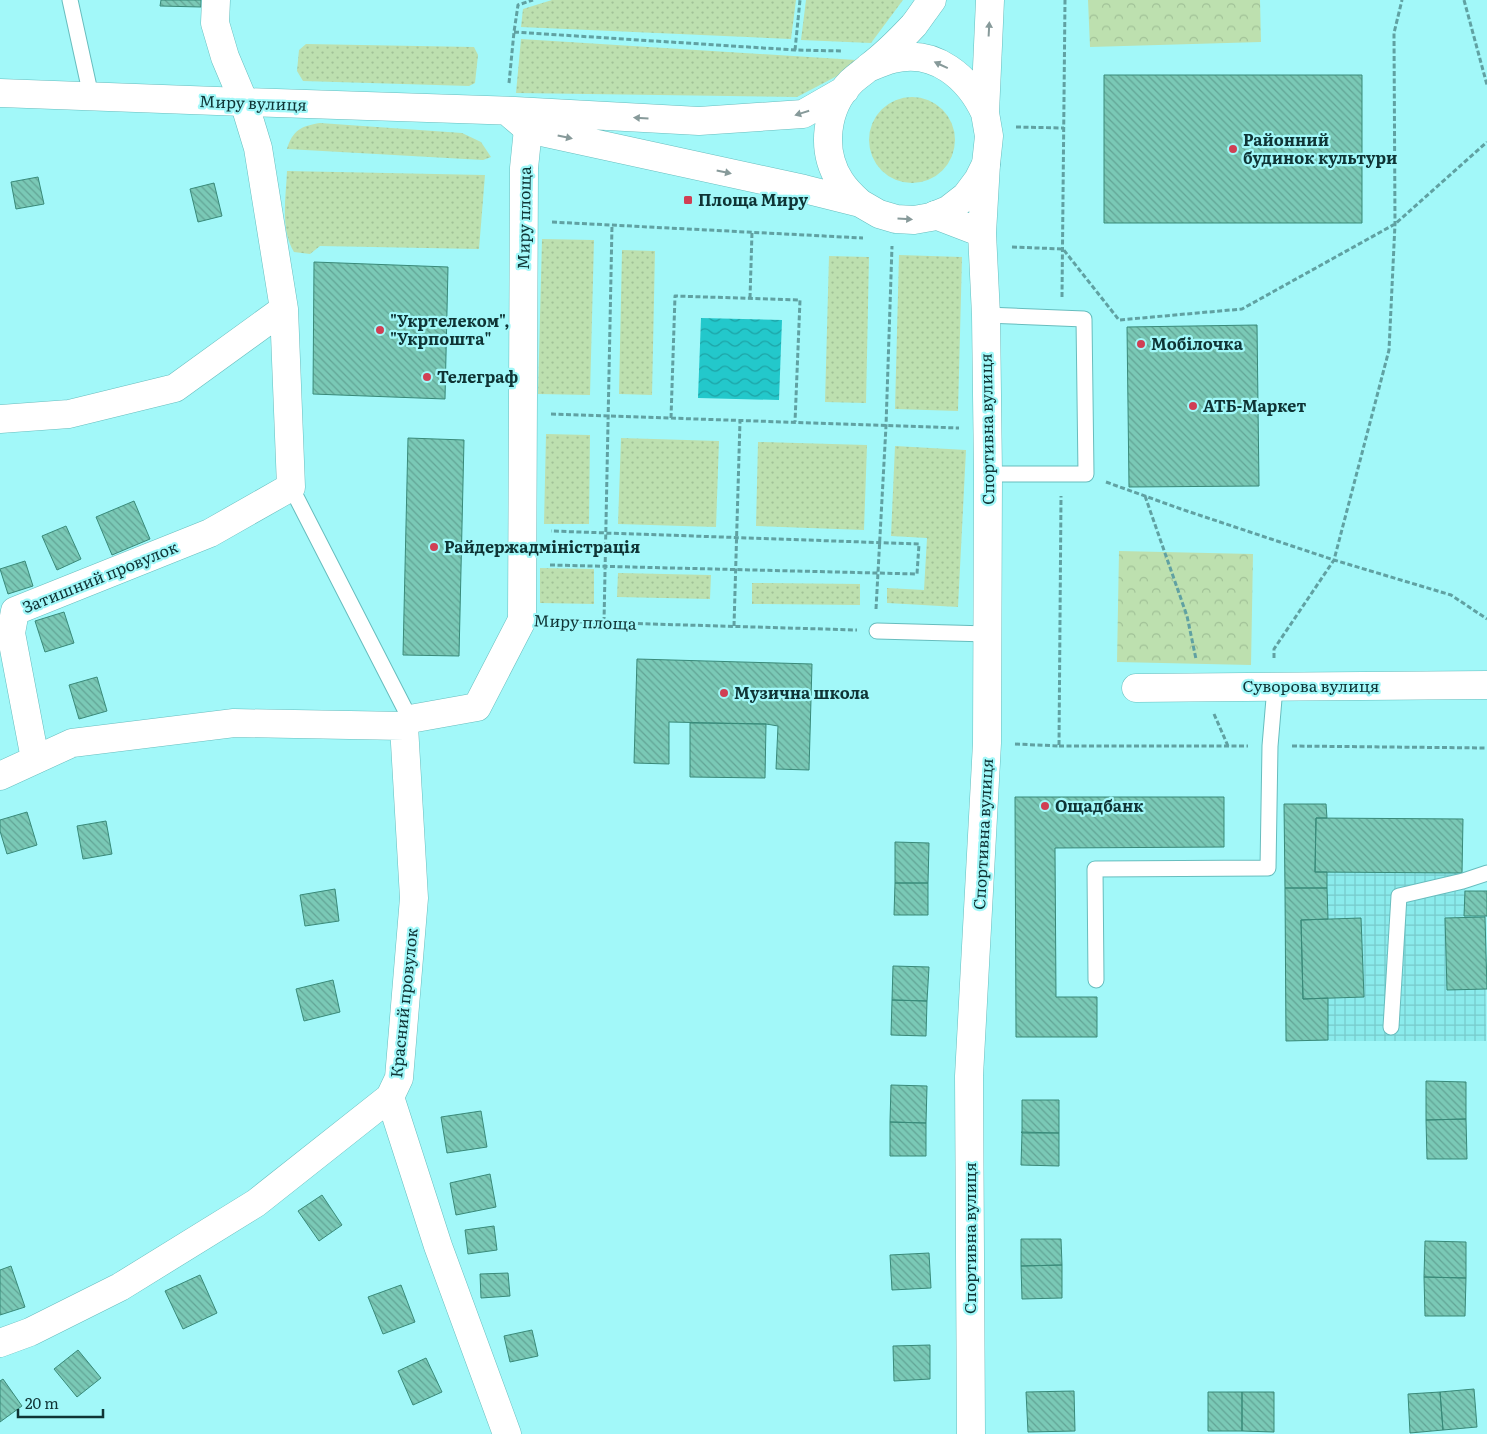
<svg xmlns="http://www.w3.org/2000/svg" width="1487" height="1434" font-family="Literata,serif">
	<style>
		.industrial { fill: url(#industrial-grid) }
		.grass { fill: url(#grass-dots) }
		.park { fill: url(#park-crowns) }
		.water { fill: url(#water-waves) }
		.building { fill: url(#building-back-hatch); stroke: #398a79 }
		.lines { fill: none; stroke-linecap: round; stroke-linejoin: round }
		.service-casing { stroke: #67bdbe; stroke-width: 17 }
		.minor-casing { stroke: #67bdbe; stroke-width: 29 }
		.tertiary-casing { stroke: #67bdbe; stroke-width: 29 }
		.path { stroke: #60a1a2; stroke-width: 3; stroke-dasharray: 5 2.5; stroke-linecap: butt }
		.service { stroke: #fff; stroke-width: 15 }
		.minor { stroke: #fff; stroke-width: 28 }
		.tertiary { stroke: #fff; stroke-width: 28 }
		.oneway { fill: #879a9a }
		.poi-dot { fill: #d03f54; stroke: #a2f8f9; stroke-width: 2 }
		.labels { text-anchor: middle; stroke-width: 4.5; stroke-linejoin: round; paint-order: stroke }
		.street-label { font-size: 16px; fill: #0f3435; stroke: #a2f8f9 }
		.poi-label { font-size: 16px; font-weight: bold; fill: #0f3435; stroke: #a2f8f9; text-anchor: start }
	</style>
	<defs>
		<pattern id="industrial-grid" width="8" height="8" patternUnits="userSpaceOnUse" patternTransform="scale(1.25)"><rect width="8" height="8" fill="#8bebec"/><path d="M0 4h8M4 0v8" fill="none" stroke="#77cacb"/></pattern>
		<pattern id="grass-dots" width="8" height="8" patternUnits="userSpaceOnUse" patternTransform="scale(1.25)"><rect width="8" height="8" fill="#bde0af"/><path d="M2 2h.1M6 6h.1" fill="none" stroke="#a1c197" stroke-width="1.8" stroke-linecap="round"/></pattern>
		<pattern id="park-crowns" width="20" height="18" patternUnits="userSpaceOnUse" patternTransform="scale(1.25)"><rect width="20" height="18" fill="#bde0af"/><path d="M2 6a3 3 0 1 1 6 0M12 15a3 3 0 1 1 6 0" fill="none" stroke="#a1c197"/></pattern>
		<pattern id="water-waves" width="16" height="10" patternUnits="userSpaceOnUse" patternTransform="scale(1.25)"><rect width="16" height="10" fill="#23c8cb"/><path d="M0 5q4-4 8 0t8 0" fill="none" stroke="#1da3a6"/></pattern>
		<pattern id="building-back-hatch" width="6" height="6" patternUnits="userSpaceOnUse" patternTransform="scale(1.25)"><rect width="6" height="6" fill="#7ac9b6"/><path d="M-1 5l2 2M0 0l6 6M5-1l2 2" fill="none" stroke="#62a495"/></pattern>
	</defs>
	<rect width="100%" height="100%" fill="#a2f8f9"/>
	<path class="industrial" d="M1284 804H1326L1327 818 1463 819 1462 873 1465 891H1487V917H1485L1486 1041H1286Z"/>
	<path class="grass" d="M552 0H796L791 39 521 27 523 9Z
		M806 0H903L871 43 801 40Z
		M521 39 856 60 839 75 797 97 516 93Z
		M306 44 474 47 478 55 475 83 469 86 303 81 297 71 299 50Z
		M869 140a43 43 0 1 1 86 0a43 43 0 1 1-86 0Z
		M320 123 462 133 481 142 491 157 483 160 287 149C293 130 301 126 320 123Z
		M287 171 485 175 479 249 320 246 310 254 294 252C280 229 286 197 287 171Z
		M542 239 594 240 590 395 538 394Z
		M622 250 655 251 652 395 619 394Z
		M899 255 962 257 958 411 895 409Z
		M829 256 869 257 866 403 825 402Z
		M546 434 590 435 589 524H544Z
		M621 438 719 441 716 527 618 524Z
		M758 442 867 445 864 530 756 526Z
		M895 446 966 450 958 607 887 603V588L924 590 927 538 891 536Z
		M540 568 594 569V604L540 603Z
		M618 573 711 575 710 599 617 597Z
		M752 583 860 584V605L752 604Z"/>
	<path class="park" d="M1088 0H1260L1261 42 1090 47Z
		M1119 551 1253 554 1251 665 1117 662Z"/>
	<path class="water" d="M701 318 782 320 779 400 698 398Z"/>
	<path class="building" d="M161 0H201V7L160 6Z
		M1104 75H1362V223H1104Z
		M38 177 44 204 16 209 11 182Z
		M214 183 222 216 198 222 190 189Z
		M314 262 448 267 445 399 313 394Z
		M1257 325 1259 486 1129 487 1127 327Z
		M408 438 464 440 459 656 403 655Z
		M134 501 150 539 112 555 96 517Z
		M66 526 81 559 57 570 42 536Z
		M25 561 33 586 8 594 0 569Z
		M64 612 74 643 45 652 35 621Z
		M637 659 812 664 809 770 776 769 778 726 766 724 669 722V764L634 763Z
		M97 677 107 711 79 719 69 685Z
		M690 723 766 724 765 778 690 777Z
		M1015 797H1224V847L1055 848 1056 997H1097V1037H1016Z
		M1284 804H1326L1327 818H1316L1315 872H1327V888H1285Z
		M27 812 37 845 7 854 0 831V820Z
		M1316 818 1463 819 1462 873 1315 872Z
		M106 821 112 854 83 859 77 826Z
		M895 842 929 843 928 883H895Z
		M895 883H928V915H894Z
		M1285 888H1327L1328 919 1301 920 1303 999 1328 998V1040L1286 1041Z
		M335 889 339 921 305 926 300 895Z
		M1465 891H1487V916H1464Z
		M1485 917 1487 989 1447 990 1445 918Z
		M1361 918 1364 997 1303 999 1301 920Z
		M893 966 929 967 927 1001 892 1000Z
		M333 980 340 1012 304 1021 296 989Z
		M892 1000 927 1001 926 1036 891 1035Z
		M1426 1081 1466 1082V1119L1426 1120Z
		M891 1085 927 1086 926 1123 890 1122Z
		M1022 1100H1059V1133H1022Z
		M481 1111 487 1147 447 1153 441 1117Z
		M1466 1119 1467 1159H1427L1426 1120Z
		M890 1122 926 1123V1156H890Z
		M1021 1132 1059 1133V1166L1021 1165 1022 1133Z
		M490 1174 496 1207 456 1215 450 1183Z
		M322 1195 342 1225 319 1241 298 1211Z
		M494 1226 497 1250 468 1254 465 1230Z
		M1021 1239H1061L1062 1265 1021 1266Z
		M1425 1241 1466 1242V1278L1424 1277Z
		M929 1253 931 1288 892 1290 890 1255Z
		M1062 1265V1298L1022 1299 1021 1266Z
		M11 1266 25 1307 0 1315V1270Z
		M508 1273 510 1296 481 1298 480 1274Z
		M200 1275 217 1313 183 1329 165 1291Z
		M1424 1277 1466 1278 1465 1316H1425Z
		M401 1285 415 1322 383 1334 368 1297Z
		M532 1330 538 1356 510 1362 504 1336Z
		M930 1345V1379L894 1381 893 1346Z
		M78 1350 101 1378 77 1397 54 1369Z
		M426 1358 442 1392 413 1405 398 1371Z
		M3 1379 22 1406 0 1422V1381Z
		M1474 1389 1477 1427 1443 1430 1440 1392Z
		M1074 1391 1075 1431 1028 1432 1026 1392Z
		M1208 1392H1242V1431H1208Z
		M1242 1392H1274V1432L1242 1431Z
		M1440 1392 1443 1430 1410 1433 1408 1394Z"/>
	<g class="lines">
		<g class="service-casing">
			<path id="service" d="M70 0 91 96
				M986 315 1084 319 1086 474H988
				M291 487 410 719
				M877 631 988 634
				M1096 980 1095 869 1268 868 1270 746 1275 687
				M1391 1027 1399 896 1463 881 1487 873"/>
		</g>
		<g class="minor-casing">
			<path id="minor" d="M935 215 982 233
				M0 419 69 414 175 388 284 309
				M1136 688 1487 685
				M35 759 11 633 15 611 210 533 291 487 284 309 258 148 244 102 225 57 215 23 216 0
				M0 776 72 743 234 723 404 726
				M0 1343 30 1332 120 1287 256 1203 390 1097
				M507 1434 438 1246 390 1097 399 1078 414 898 404 726 410 719 477 707 522 620 524 168 528 129
				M971 1434 969 1076 987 743 988 474 986 315 982 233 986 164"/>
		</g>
		<g class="tertiary-casing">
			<path id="tertiary" d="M871 67C878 64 885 61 893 59 935 48 969 78 985 113
				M0 93 244 102 515 111 699 121 803 114 845 90
				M507 111 528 129 804 189 860 203 879 214 896 219 914 220 931 217 948 210 966 196 978 180 986 164 989 136 985 113 990 0
				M860 203C852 196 845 189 840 181 820 150 826 107 851 82 857 76 864 72 869 67 885 55 900 40 914 25 920 17 926 8 932 0"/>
		</g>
		<path class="path" d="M1464 0 1487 85
			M514 32 795 50 842 51
			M795 50 800 0
			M509 83 514 32 518 5 533 0
			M1016 127 1064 128
			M552 222 863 238
			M1012 247 1063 249 1119 320 1242 309 1395 224 1487 142
			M1062 297 1065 0
			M750 298 752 232
			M551 414 959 428
			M671 418 675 296 800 300 795 422
			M1106 482 1181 509 1334 560 1451 595 1487 619
			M1145 496 1187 616 1196 659
			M550 565 917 574 919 544 551 531
			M876 609 886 426 892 246
			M548 621 857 630
			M604 622 612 225
			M734 626 740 421
			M1274 658V649L1334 560 1389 350 1395 224 1394 33 1402 0
			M1214 714 1228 746
			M1015 744 1059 746 1061 496
			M1059 746H1248
			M1292 746 1487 748"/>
		<use href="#service" class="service"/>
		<use href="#minor" class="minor"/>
		<use href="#tertiary" class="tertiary"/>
	</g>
	<defs><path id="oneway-solid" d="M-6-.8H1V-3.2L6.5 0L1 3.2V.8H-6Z" transform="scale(1.25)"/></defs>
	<g class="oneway">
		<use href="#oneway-solid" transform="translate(989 29) rotate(-87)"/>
		<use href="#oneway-solid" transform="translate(941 65) rotate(-155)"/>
		<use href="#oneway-solid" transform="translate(802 113) rotate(163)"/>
		<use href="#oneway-solid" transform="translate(641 118) rotate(-177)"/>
		<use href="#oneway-solid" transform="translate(565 137) rotate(12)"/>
		<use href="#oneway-solid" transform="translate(724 172) rotate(12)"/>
		<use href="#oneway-solid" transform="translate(905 219) rotate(3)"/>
	</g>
	<g class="poi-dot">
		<circle cx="1233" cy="149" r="5"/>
		<rect x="683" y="195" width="10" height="10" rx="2.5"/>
		<circle cx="380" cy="330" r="5"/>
		<circle cx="1141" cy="344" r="5"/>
		<circle cx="427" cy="377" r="5"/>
		<circle cx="1193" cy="406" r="5"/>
		<circle cx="434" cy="547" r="5"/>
		<circle cx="724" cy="693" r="5"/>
		<circle cx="1045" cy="806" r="5"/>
	</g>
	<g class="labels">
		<g class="street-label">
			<text transform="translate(253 103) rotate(2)" y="6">Миру вулиця</text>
			<text transform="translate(524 218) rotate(-89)" y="6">Миру площа</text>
			<text transform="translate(987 429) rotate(-91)" y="6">Спортивна вулиця</text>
			<text transform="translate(100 577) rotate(-22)" y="6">Затишний провулок</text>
			<text transform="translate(585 622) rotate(2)" y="6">Миру площа</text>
			<text x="1311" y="692">Суворова вулиця</text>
			<text transform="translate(983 834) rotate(-87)" y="6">Спортивна вулиця</text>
			<text transform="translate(404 1003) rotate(-84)" y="6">Красний провулок</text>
			<text transform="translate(970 1238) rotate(-90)" y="6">Спортивна вулиця</text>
		</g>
		<g class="poi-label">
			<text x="1243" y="146">Районний<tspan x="1243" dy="18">будинок культури</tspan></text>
			<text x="698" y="206">Площа Миру</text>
			<text x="390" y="327">"Укртелеком",<tspan x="390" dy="18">"Укрпошта"</tspan></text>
			<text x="1151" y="350">Мобілочка</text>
			<text x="437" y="383">Телеграф</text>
			<text x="1203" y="412">АТБ-Маркет</text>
			<text x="444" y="553">Райдержадміністрація</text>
			<text x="734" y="699">Музична школа</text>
			<text x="1055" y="812">Ощадбанк</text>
		</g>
	</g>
	<path d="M18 1409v8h85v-8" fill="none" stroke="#0f3435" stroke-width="2.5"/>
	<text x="25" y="1409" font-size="15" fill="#0f3435" stroke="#a2f8f9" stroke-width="4" paint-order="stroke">20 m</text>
</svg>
